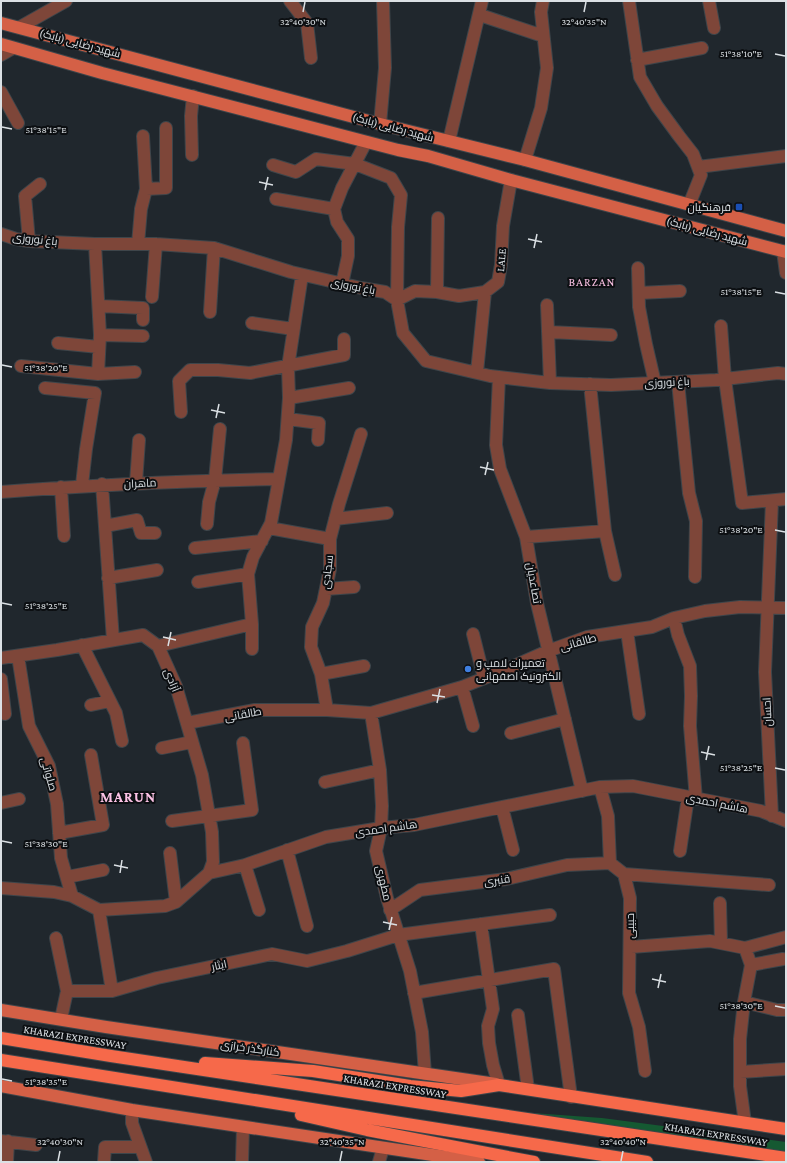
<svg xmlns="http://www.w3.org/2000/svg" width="787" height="1163" font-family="'Crimson Pro',Cairo,serif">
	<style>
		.green { fill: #155932 }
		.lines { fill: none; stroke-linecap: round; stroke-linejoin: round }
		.minor-casing { stroke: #3e454a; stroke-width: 14 }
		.major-casing { stroke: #3e454a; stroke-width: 14 }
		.highway-casing { stroke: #3e454a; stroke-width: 14 }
		.minor { stroke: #7e4639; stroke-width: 12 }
		.major { stroke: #d46046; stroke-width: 12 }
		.highway { stroke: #f6694a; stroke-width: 12 }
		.ticks { fill: none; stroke: #dbe0e4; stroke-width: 1.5 }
		.transit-dot { fill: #1a4fb4; stroke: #0c0f12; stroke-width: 1.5 }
		.shop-dot { fill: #3f7fe0; stroke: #0c0f12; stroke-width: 1.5 }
		.labels { text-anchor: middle; stroke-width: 4; stroke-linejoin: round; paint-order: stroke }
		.street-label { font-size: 11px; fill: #dbe0e4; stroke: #0c0f12 }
		.poi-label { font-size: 11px; fill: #dbe0e4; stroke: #0c0f12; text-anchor: end }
		.neighbourhood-label { font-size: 12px; letter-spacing: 1px; fill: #fcc2e5; stroke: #0c0f12 }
		.district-label { font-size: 15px; font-weight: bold; letter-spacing: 1px; fill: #fcc2e5; stroke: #0c0f12 }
		.ticks-label { font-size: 10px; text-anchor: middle; fill: #dbe0e4; stroke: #0c0f12; stroke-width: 4; stroke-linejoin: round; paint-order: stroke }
	</style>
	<rect width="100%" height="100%" fill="#20272d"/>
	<path class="green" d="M505 1111 602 1118 786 1142V1152Z"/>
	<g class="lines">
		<g class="minor-casing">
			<path id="minor" d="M290 1 307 23 311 58
				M629 1 640 77 657 106 679 136 693 154 701 175 689 205
				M709 1 714 28
				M480 15 543 36
				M20 27 66 1
				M1 55 13 48
				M637 60 702 48
				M1 92 18 123
				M380 124 385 68 383 1
				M449 141 482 1
				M192 155 191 116 193 96
				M525 160 541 108 547 68 541 12 543 1
				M273 165 296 172 316 159 355 164 391 178 401 195 398 227 397 300 415 291 437 292 459 296 485 292 498 282 501 265 503 226 511 180
				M698 167 786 156
				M146 189 166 188V128
				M276 199 334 209
				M1 234 16 239 29 241 95 244H156L214 248 291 272 361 288 385 292 397 300 403 333 426 361 490 376 550 383 611 385 716 380 778 373 786 374
				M29 241 25 196 40 184
				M95 244 100 335 98 374
				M138 244 141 209 146 189 143 136
				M783 251 786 273
				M638 268 639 307 646 344 655 383
				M342 284 348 256V239L337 222 334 209 342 188 366 142
				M437 292 438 218
				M639 293 680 291
				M152 297 156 244
				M547 305 550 383
				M99 306 143 308V320
				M210 312 214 248
				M252 323 293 329
				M721 326 725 379 742 503 786 499
				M549 332 611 335
				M100 335 143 336
				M58 343 99 347
				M21 366 98 374 135 372
				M477 372 485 292
				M499 377 496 445 500 469 526 537 537 603 582 791
				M678 382 689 493 696 521 695 577
				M590 384 605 531 615 575
				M45 388 95 393 86 449 82 485
				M289 398 349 388
				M181 412 179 381 190 370H218L250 373 344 355V339
				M288 419 319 423 318 440
				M136 483 139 440
				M102 484 113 640
				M61 487 64 536
				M1 492C94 485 186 481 279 479
				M335 519 387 513
				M207 524 209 502 215 480 220 429
				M105 526 137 520 141 533H155
				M269 528 330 539
				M526 537 605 531
				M195 548 262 541
				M108 578 157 570
				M198 582 248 574
				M326 589 354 587
				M674 618 678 635 690 666 691 696 690 726 696 799
				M627 631 639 714
				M473 634 484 678
				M82 645 116 713 122 741
				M158 646 252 624
				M252 649V624L248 574 253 557 271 523 286 440 289 398 288 367 302 275
				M18 656 29 726 49 766 57 804 61 858 72 896
				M1 658 57 650 143 635 158 646 176 686 202 775 212 832 213 862 209 873
				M321 674 364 666
				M1 679 5 714
				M462 687 473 726
				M91 705 110 701
				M327 710 321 674 311 647 312 627 323 603 330 569V539L339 504 361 434
				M371 713 380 770 382 806 381 828 376 851 387 898 410 971 422 1032 425 1074
				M187 723 255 710H327L371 713 462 687 505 670 548 651 587 637 652 627 674 618 705 611 740 607 786 608
				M511 733 565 719
				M162 748 192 742
				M325 782 380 770
				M600 787 608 816 610 863 624 874 630 898 629 993 639 1027 645 1071
				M1 803 19 799
				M502 807 513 850
				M772 816 765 672 772 501
				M172 821 252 810 243 743
				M59 833 103 825 91 755
				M287 850 307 926
				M680 851 688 797
				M170 853 176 902
				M245 865 259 910
				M624 874 769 885
				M67 877 103 870
				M1 888 54 892 72 896 99 910 165 906 176 902 209 873 245 865 326 837 381 828 414 825 600 787 633 786 761 811 786 821
				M720 903 721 943
				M99 910 112 991
				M390 910 420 890 506 879 567 865 610 863
				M481 924 493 1009 488 1026 489 1043 493 1065 499 1085
				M56 938 67 991
				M631 947 710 941 745 948 751 965 744 1002 740 1039V1086L745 1123
				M745 948 786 937
				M751 965 783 959
				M414 993 554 969 571 1097
				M744 1002 777 1010H786
				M518 1015 528 1089
				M61 1019 67 991H112L157 978 272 954 307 961 347 951 398 935 550 915
				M740 1072 786 1069
				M132 1110V1123L146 1162
				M1 1141 36 1145
				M7 1162 8 1141
				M104 1162 105 1147H140
				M242 1162 243 1127
				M379 1162 383 1148"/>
		</g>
		<g class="major-casing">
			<path id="major" d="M1 23 380 124 525 160 786 231
				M1 44 102 73 398 150 428 156 511 180 786 252
				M1 1010 106 1027 496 1084
				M1 1086 132 1110 479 1162"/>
		</g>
		<g class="highway-casing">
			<path id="highway" d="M1 1038 111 1056 786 1158
				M1 1060 647 1162
				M205 1063 313 1071 410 1086 461 1091 499 1085 786 1129
				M301 1115 367 1130 534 1162"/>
		</g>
		<use href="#minor" class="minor"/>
		<use href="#major" class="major"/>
		<use href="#highway" class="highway"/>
	</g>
	<path class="ticks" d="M303 12 305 2M584 12 586 2M775 54 785 56M2 127 12 129M259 182 273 185M265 190 268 177M528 239 542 242M534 248 537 234M775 292 785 294M2 365 12 367M211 410 225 413M216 418 219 404M480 467 494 470M485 475 488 462M775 530 785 532M2 603 12 605M163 637 176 640M168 646 171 632M432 695 445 697M437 703 440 689M701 752 715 755M706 760 709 746M775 768 785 770M2 841 12 843M114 865 128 868M120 873 122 860M383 922 397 925M389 930 392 917M652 979 666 982M658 988 661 974M775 1006 785 1008M2 1079 12 1081M58 1161 60 1151M340 1161 342 1151M621 1161 623 1151"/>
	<rect class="transit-dot" x="735" y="203" width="8" height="8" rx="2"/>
	<circle class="shop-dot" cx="468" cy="669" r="4"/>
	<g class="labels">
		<g class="street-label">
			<text transform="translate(80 43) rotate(15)" y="4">شهید رضایی (بابک)</text>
			<text transform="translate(393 127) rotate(15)" y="4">شهید رضایی (بابک)</text>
			<text transform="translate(707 231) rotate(15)" y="4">شهید رضایی (بابک)</text>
			<text transform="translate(35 239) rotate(6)" y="4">باغ نوروزی</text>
			<text transform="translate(501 260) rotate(-85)" y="4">LALE</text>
			<text transform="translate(353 286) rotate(11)" y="4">باغ نوروزی</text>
			<text transform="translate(667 382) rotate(-3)" y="4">باغ نوروزی</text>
			<text transform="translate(140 483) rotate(-3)" y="4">ماهران</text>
			<text transform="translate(327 572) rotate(-83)" y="4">سجادی</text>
			<text transform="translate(534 583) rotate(80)" y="4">تصاعدیان</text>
			<text transform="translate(578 642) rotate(-16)" y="4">طالقانی</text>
			<text transform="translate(172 680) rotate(68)" y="4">آزادی</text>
			<text transform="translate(767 712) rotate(-93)" y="4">احسان</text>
			<text transform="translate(243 714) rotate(-10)" y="4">طالقانی</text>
			<text transform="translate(49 774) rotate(74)" y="4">صلواتی</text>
			<text transform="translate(717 803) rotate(11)" y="4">هاشم احمدی</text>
			<text transform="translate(386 828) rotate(-8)" y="4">هاشم احمدی</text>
			<text transform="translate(497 880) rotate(-8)" y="4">قنبری</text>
			<text transform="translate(384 883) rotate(77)" y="4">مطهری</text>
			<text transform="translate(630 926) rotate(-90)" y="4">حبیبی</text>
			<text transform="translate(219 965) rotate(-12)" y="4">ایثار</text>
			<text transform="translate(75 1037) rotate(9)" y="4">KHARAZI EXPRESSWAY</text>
			<text transform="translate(250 1048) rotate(8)" y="4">کنارگذر خرازی</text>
			<text transform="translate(395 1086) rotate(9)" y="4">KHARAZI EXPRESSWAY</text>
			<text transform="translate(716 1134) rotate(9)" y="4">KHARAZI EXPRESSWAY</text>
		</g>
		<g class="poi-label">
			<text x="731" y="211">فرهنگیان</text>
			<text x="476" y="667" text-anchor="start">تعمیرات لامپ و<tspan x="476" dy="13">الکترونیک اصفهانی</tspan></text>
		</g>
		<g class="neighbourhood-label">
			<text x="592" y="286">BARZAN</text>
		</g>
		<g class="district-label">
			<text x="128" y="802">MARUN</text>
		</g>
	</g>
	<g class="ticks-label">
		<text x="303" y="25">32°40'30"N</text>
		<text x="584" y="25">32°40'35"N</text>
		<text x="741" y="57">51°38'10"E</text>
		<text x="46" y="133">51°38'15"E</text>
		<text x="741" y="295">51°38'15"E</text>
		<text x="46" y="371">51°38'20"E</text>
		<text x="741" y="533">51°38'20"E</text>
		<text x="46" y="609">51°38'25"E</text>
		<text x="741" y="771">51°38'25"E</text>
		<text x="46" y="847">51°38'30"E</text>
		<text x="741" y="1009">51°38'30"E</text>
		<text x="46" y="1085">51°38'35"E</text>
		<text x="60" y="1145">32°40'30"N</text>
		<text x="342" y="1145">32°40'35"N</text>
		<text x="623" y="1145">32°40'40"N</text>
	</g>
	<rect width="787" height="1163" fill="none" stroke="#dbe0e4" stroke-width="4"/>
</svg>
